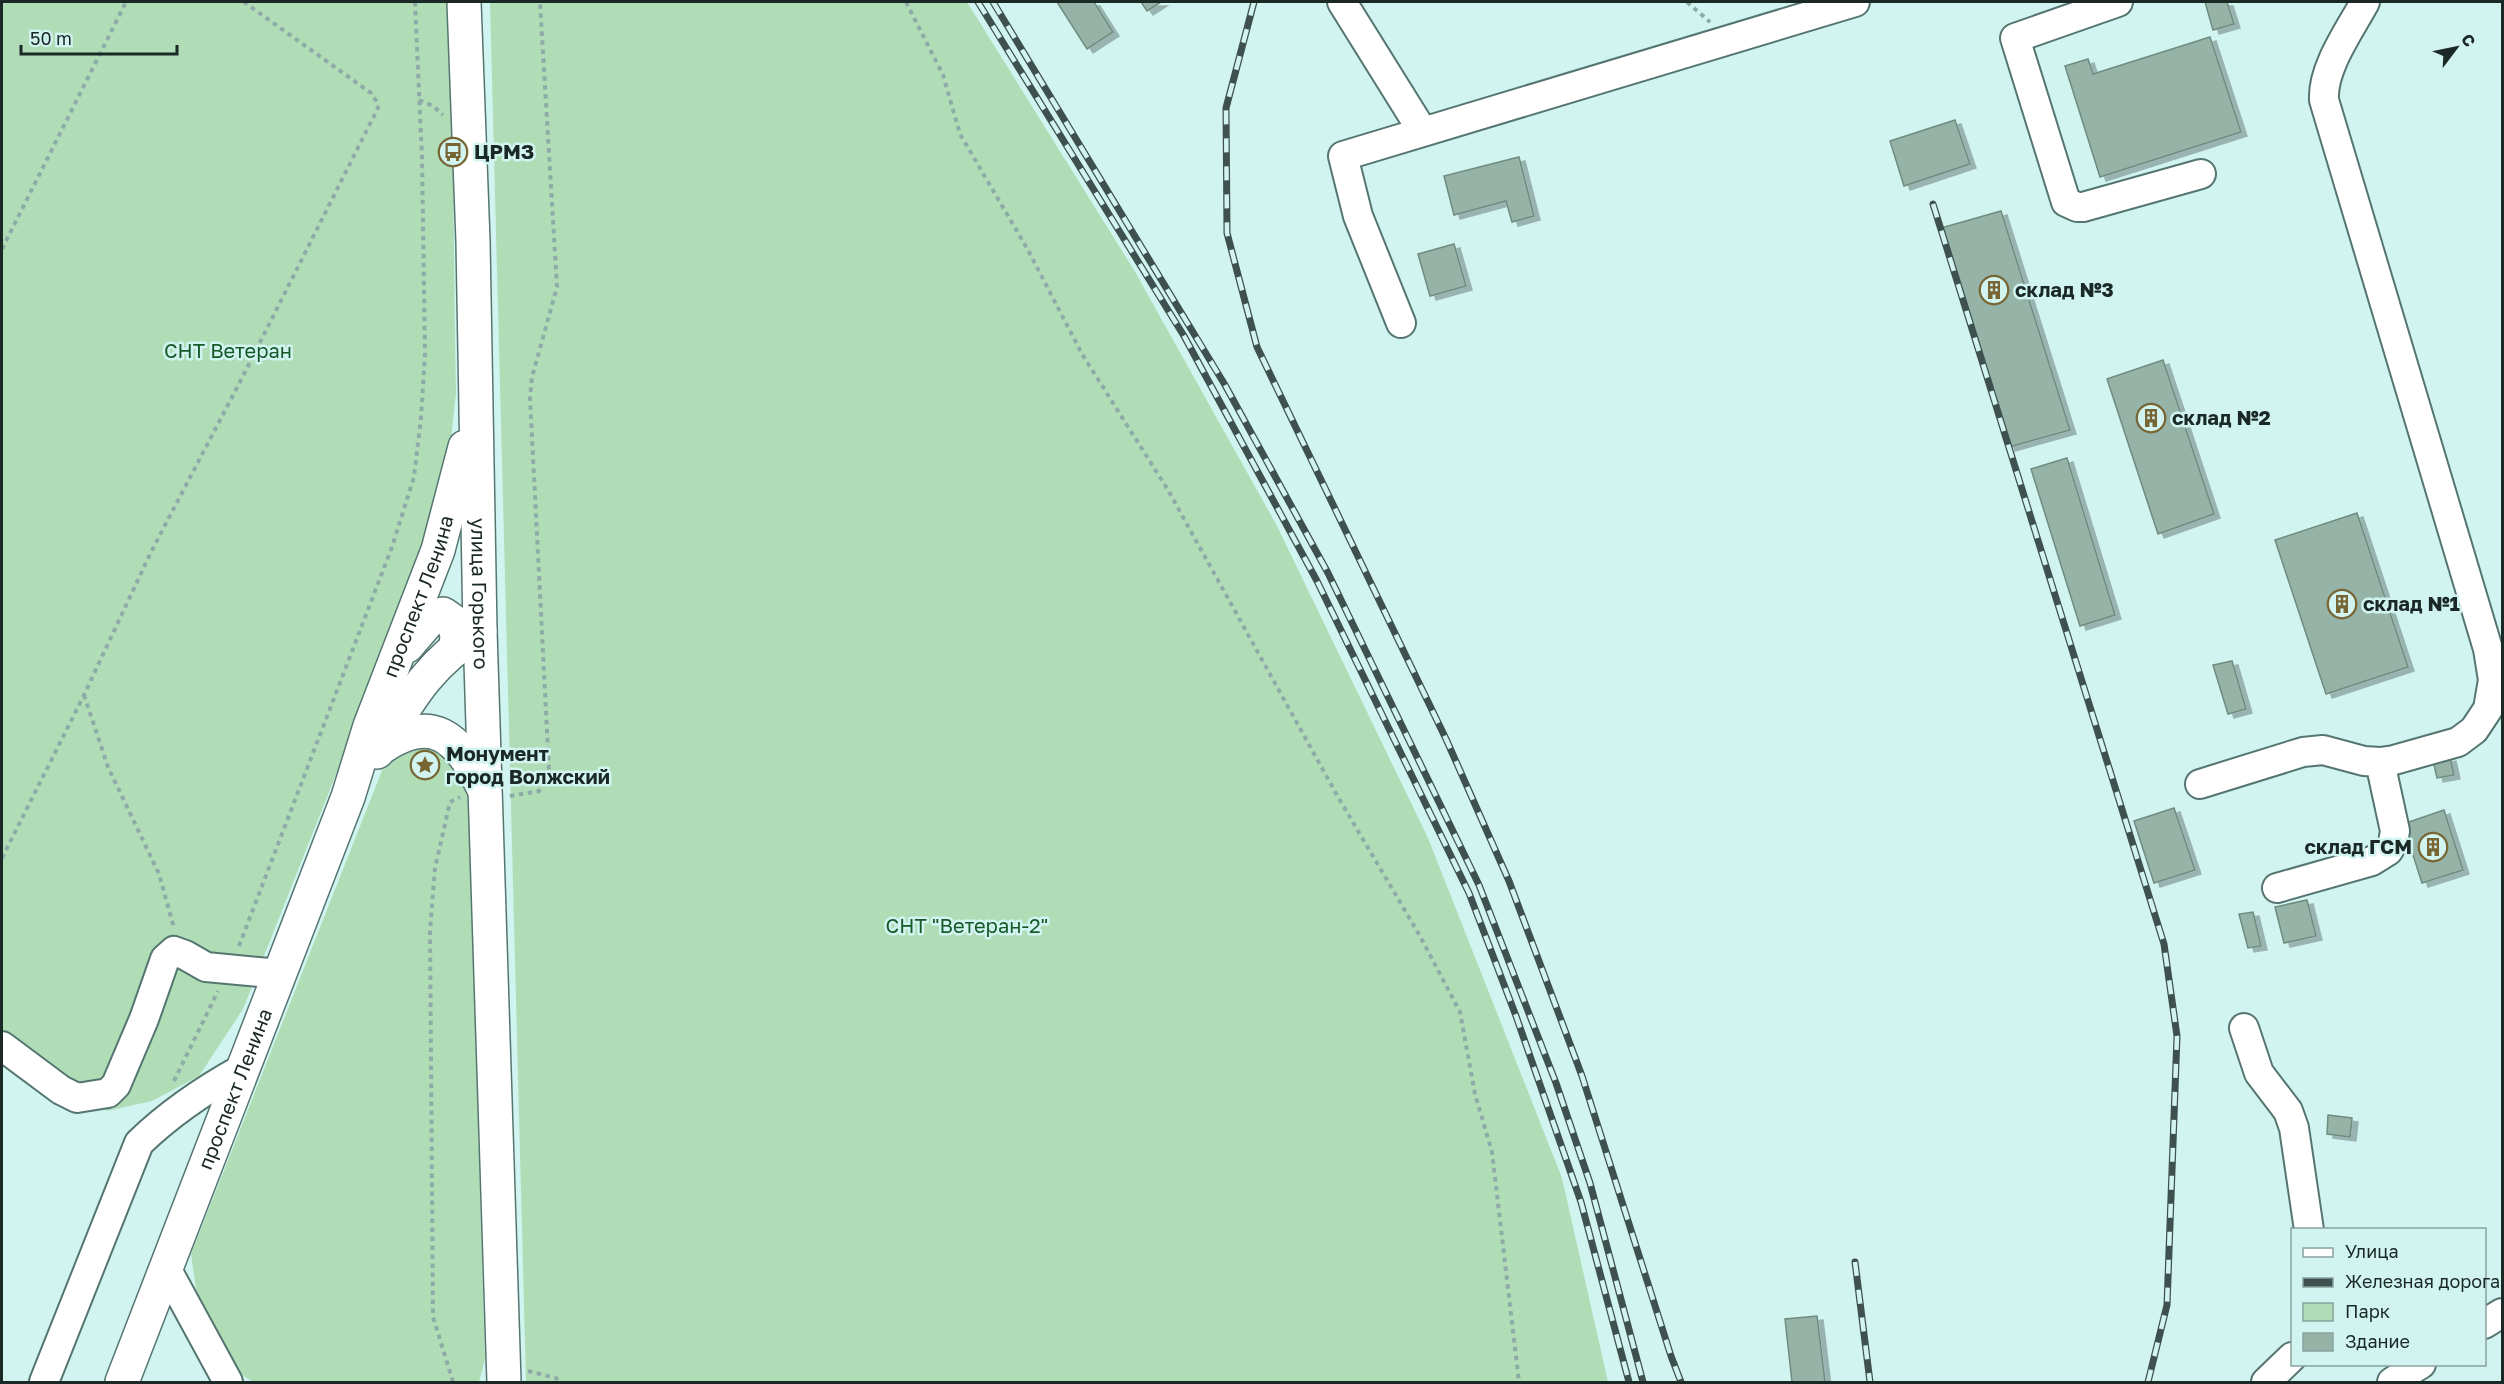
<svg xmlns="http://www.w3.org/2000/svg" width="2504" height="1384" font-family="'Golos Text',sans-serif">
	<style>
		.green { fill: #b0ddb6 }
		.building { fill: #96b3a7; stroke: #6f8c80; stroke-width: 1.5; filter: url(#shadow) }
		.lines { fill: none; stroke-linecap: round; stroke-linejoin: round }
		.minor-casing { stroke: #557571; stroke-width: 32 }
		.major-casing { stroke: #557571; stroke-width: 36 }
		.path { stroke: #8faba8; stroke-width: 4; stroke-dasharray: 4.5 4.5; stroke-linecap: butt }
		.minor { stroke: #fff; stroke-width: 28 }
		.major { stroke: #fff; stroke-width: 33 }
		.rail-casing { stroke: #3f514f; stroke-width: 7 }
		.rail { stroke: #d1f4f0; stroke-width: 4.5; stroke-dasharray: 14; stroke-linecap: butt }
		.labels { text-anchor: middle; stroke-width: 5; stroke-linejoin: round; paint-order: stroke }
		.poi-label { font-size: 20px; font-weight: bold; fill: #1a2826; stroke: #d1f4f0; text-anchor: start }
		.park-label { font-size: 20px; fill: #165827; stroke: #d1f4f0 }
		.street-label { font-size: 20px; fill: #1a2826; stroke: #d1f4f0 }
	</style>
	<defs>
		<filter id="shadow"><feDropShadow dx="6" dy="4" stdDeviation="0" flood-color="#0004"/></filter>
	</defs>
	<rect width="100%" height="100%" fill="#d1f4f0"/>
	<path class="green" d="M2 2H446L453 152 455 335 456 393 450 449 422 557 243 1009 199 1076 152 1101 107 1111 2 1033Z
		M490 2H967L1134 270 1277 526 1428 838 1562 1178 1608 1382H526Z
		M410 746H439L468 786 485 1359 479 1382H253L236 1371 202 1310 196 1288 191 1254 385 763Z"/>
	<path class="building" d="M1057 2H1094L1113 32 1087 49Z
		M1141 2H1161L1147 11Z
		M2205 2H2227L2234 24 2213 30Z
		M2210 37 2241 132 2100 177 2065 66 2088 59 2093 74Z
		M1955 120 1970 164 1904 186 1890 141Z
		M1519 157 1534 216 1512 222 1506 201 1454 215 1444 176Z
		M2001 211 2070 430 2009 447 1982 353 1941 228Z
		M1454 244 1466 286 1430 296 1418 254Z
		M2163 360 2214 514 2158 534 2107 379Z
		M2067 458 2115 615 2080 626 2031 469Z
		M2357 513 2408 667 2326 694 2275 540Z
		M2232 661 2246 709 2228 714 2213 665Z
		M2450 757 2454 775 2437 778 2433 760Z
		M2174 808 2195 870 2154 883 2134 821Z
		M2444 810 2463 870 2422 883 2403 824Z
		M2307 900 2316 936 2284 943 2275 907Z
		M2253 912 2261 946 2248 948 2239 914Z
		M2328 1115 2352 1118 2350 1137 2327 1134Z
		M1817 1316 1825 1382H1792L1785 1319Z"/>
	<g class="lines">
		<g class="minor-casing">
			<path id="minor" d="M1342 2 1423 132
				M2118 2 2015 38 2066 202 2077 207H2083L2201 174
				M1401 323 1358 216 1343 156 1855 2
				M2200 784 2303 752 2323 750 2364 761 2380 762 2394 760 2458 742 2474 730 2488 709 2493 680 2488 649 2324 100C2322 68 2350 30 2365 2
				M2277 888 2372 861 2388 851 2393 843 2395 831 2380 762
				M2244 1028 2259 1073 2288 1111 2294 1128 2309 1230
				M2 1046 61 1090 77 1098 108 1093 116 1085 144 1019 165 959 174 951 185 955 206 967 280 974
				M166 1268 228 1382
				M2484 1324 2502 1313
				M44 1382 139 1143C170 1113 204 1090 242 1069
				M2266 1382 2292 1357
				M2392 1382 2421 1364"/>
		</g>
		<g class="major-casing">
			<g id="major">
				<path id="s1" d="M464 2 473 241 480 631 504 1382"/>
				<path d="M407 646 431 618 443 614 453 621 457 635 456 647"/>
				<path d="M378 750C432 711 459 737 484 789"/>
				<path d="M377 752C409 700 427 665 480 631"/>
				<path id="s2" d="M122 1382 348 797 370 726 438 550 465 447"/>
			</g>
		</g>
		<path class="path" d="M906 2 943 75 960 134 1028 250 1082 354 1168 490 1338 797 1420 936 1460 1012 1475 1094 1492 1152 1519 1382
			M1687 2 1710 22
			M419 100 433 106 443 115
			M2 249 126 2
			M84 695 108 767 159 874 174 928
			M510 796 539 791 546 783 549 770 530 398 532 377 557 287 540 2
			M2 858 84 695 151 552 242 378 378 108 377 102 371 93 244 2
			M239 946 392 547 414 477 421 418 425 354 422 158 415 2
			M174 1081 218 991
			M528 1371 556 1378 560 1382
			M453 1382 433 1317 430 930 435 868 450 802 460 797"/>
		<use href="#minor" class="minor"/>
		<use href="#major" class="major"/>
		<g class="rail-casing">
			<path id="rail" d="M978 2 1184 336 1317 581 1469 893 1516 1016 1581 1202 1629 1382
				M993 2 1225 385 1328 573 1479 885 1556 1083 1590 1183 1643 1382
				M1254 2 1226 108 1227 233 1257 347 1446 739 1509 881 1582 1076 1671 1356 1681 1382
				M1933 204 2164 944 2177 1036 2167 1305 2148 1382
				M1855 1262 1870 1382"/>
		</g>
		<use href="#rail" class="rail"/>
	</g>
	<defs>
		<g id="bus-ring" transform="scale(1.5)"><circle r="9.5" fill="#d1f4f0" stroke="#786534" stroke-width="1.5"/><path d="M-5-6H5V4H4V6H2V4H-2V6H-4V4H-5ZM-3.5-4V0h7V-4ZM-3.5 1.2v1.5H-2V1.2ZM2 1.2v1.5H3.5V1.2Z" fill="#786534"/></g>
		<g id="building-ring" transform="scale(1.5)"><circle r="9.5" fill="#d1f4f0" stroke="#786534" stroke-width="1.5"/><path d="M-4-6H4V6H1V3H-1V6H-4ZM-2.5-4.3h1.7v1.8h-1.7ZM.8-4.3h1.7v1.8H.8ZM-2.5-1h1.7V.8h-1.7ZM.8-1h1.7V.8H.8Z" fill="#786534"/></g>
		<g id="sight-ring" transform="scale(1.5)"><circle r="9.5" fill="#d1f4f0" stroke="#786534" stroke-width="1.5"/><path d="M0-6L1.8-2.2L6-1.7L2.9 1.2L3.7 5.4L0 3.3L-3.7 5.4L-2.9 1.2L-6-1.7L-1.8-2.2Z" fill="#786534"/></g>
	</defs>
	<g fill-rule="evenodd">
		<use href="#bus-ring" x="453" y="152"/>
		<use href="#building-ring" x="1994" y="290"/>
		<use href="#building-ring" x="2151" y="418"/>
		<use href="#building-ring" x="2342" y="604"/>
		<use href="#sight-ring" x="425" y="765"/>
		<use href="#building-ring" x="2433" y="847"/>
	</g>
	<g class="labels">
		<g class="poi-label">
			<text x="474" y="159">ЦРМЗ</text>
			<text x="2015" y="297">склад №3</text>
			<text x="2172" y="425">склад №2</text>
			<text x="2363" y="611">склад №1</text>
			<text x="446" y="761">Монумент<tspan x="446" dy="23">город Волжский</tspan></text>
			<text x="2412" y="854" text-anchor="end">склад ГСМ</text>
		</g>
		<g class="park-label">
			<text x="228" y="358">СНТ Ветеран</text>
			<text x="967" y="933">СНТ "Ветеран-2"</text>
		</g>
		<g class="street-label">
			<text dy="7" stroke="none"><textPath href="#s1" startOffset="592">улица Горького</textPath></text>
			<text dy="7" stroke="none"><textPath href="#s2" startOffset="840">проспект Ленина</textPath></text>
			<text dy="7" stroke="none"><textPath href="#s2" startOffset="314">проспект Ленина</textPath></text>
		</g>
	</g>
	<rect width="2504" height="1384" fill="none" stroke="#1a2826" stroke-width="6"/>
	<rect x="2291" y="1228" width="195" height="138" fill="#d1f4f0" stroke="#88a29f" stroke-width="1.5"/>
	<rect x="2303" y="1248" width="30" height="9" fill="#ffffff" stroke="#88a29f" stroke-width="1.5"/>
	<text x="2345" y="1258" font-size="18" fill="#1a2826">Улица</text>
	<rect x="2303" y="1278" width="30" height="9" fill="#3f514f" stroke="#88a29f" stroke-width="1.5"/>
	<text x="2345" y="1288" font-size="18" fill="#1a2826">Железная дорога</text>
	<rect x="2303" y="1303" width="30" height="18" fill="#b0ddb6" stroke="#88a29f" stroke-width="1.5"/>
	<text x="2345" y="1318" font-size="18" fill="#1a2826">Парк</text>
	<rect x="2303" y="1333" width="30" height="18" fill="#96b3a7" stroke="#88a29f" stroke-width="1.5"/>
	<text x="2345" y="1348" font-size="18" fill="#1a2826">Здание</text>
	<g transform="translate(2456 48) rotate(58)" stroke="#d1f4f0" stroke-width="4.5" paint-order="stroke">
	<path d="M0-4.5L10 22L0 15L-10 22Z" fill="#1a2826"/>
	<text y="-9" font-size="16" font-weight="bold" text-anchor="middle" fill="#1a2826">С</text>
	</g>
	<path d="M21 45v9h156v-9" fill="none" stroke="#1a2826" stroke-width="3"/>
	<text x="30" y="45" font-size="18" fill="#1a2826" stroke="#d1f4f0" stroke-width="4.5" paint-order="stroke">50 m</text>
</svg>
